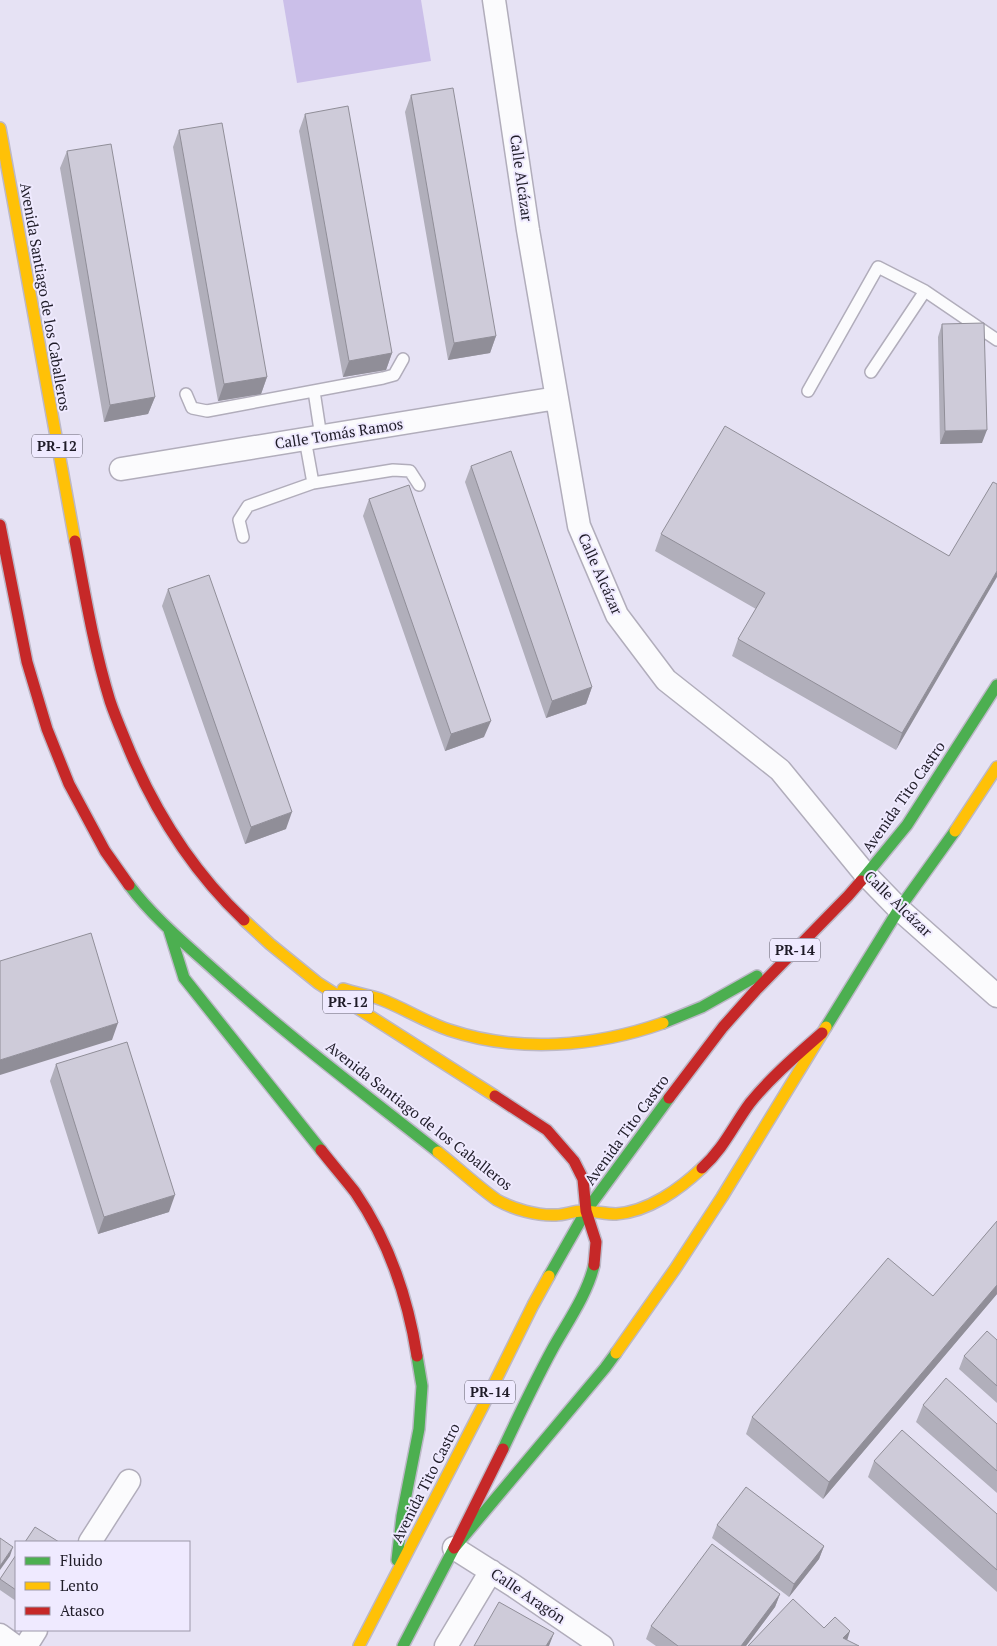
<svg xmlns="http://www.w3.org/2000/svg" width="997" height="1646" font-family="'PT Serif',serif">
	<style>
		.green { fill: #cbbfe9 }
		.lines { fill: none; stroke-linecap: round; stroke-linejoin: round }
		.lane-casing { stroke: #b1adbb; stroke-width: 14 }
		.street-casing { stroke: #b1adbb; stroke-width: 25 }
		.fast-casing { stroke: #bcb8c7; stroke-width: 14 }
		.slow-casing { stroke: #bcb8c7; stroke-width: 14 }
		.jam-casing { stroke: #bcb8c7; stroke-width: 14 }
		.lane { stroke: #fbfbfd; stroke-width: 11 }
		.street { stroke: #fbfbfd; stroke-width: 22 }
		.fast { stroke: #4caf50; stroke-width: 11 }
		.slow { stroke: #ffc107; stroke-width: 11 }
		.jam { stroke: #c62828; stroke-width: 11 }
		.wall { fill: #b1afbb }
		.shaded-wall { fill: #908e98 }
		.building { fill: #cecbd9; stroke: #908e98 }
		.labels { text-anchor: middle; stroke-width: 4; stroke-linejoin: round; paint-order: stroke }
		.shield { fill: #efeaff; stroke: #5d5a68; stroke-width: 1 }
		.shield-label { font-size: 14px; font-weight: bold; fill: #1f1c28 }
		.street-label { font-size: 15px; fill: #1f1c28; stroke: #efeaff }
	</style>
	<rect width="100%" height="100%" fill="#e6e2f4"/>
	<path class="green" d="M283 0H421L431 61 297 83Z"/>
	<g class="lines">
		<g class="lane-casing">
			<path id="lane" d="M871 372 925 291
				M314 391 321 437
				M808 391 878 267 925 291 997 340
				M186 394 192 408 207 411 383 378 394 375 403 359
				M305 439 313 483 393 470 410 471 419 485
				M243 537 239 520 248 506 313 483"/>
		</g>
		<g class="street-casing">
			<path id="street" d="M494 0 528 230 579 526 617 615 666 680 780 770 866 875 899 909 997 996
				M121 469 557 398
				M90 1542 129 1481
				M454 1548 514 1586 602 1646
				M0 1635 15 1646
				M26 1646 36 1630
				M446 1646 491 1571"/>
		</g>
		<g class="fast-casing">
			<path id="fast" d="M861 881 907 825 997 685
				M129 885C152 916 183 942 212 968 284 1033 362 1092 438 1152
				M169 930 184 978 321 1150
				M663 1023 702 1007 757 976
				M826 1027 899 909 955 831
				M549 1276 586 1211 669 1098
				M503 1449C519 1415 535 1381 553 1348 567 1323 588 1293 594 1265
				M397 1560 402 1516 419 1429 422 1386 417 1356
				M403 1646 454 1548 605 1368 616 1353"/>
		</g>
		<g class="slow-casing">
			<path id="slow" d="M0 128 75 541
				M955 831 997 767
				M244 920 270 944 318 983 495 1096
				M343 989C355 993 368 995 380 999 404 1008 425 1022 449 1030 518 1053 595 1047 663 1023
				M438 1152C457 1167 478 1187 497 1200 513 1209 537 1216 556 1215 565 1215 573 1211 582 1211 594 1211 605 1214 616 1214 648 1212 680 1189 702 1168
				M616 1353 675 1269 722 1197 826 1027
				M359 1646 483 1406 533 1305 549 1276"/>
		</g>
		<g class="jam-casing">
			<path id="jam" d="M0 525 27 662 47 729 69 784 105 851 129 885
				M75 541C85 595 94 649 110 701 114 713 119 725 124 737 151 805 190 869 244 920
				M495 1096 547 1130 574 1161 583 1179 586 1211 596 1242 594 1265
				M669 1098 723 1027 756 990 848 896 861 881
				M321 1150C332 1164 344 1178 355 1192 388 1240 408 1299 417 1356
				M702 1168C724 1148 733 1126 750 1103 771 1077 797 1055 822 1033
				M454 1548 503 1449"/>
		</g>
		<use href="#lane" class="lane"/>
		<use href="#street" class="street"/>
		<use href="#fast" class="fast"/>
		<use href="#slow" class="slow"/>
		<use href="#jam" class="jam"/>
	</g>
	<path class="wall" d="M411 95 496 336 490 353 448 360 405 112Z
		M305 114 392 353 386 370 343 377 299 131Z
		M179 130 267 377 261 394 218 401 173 147Z
		M67 151 155 397 148 414 104 422 60 168Z
		M942 324 982 443 940 444 938 337Z
		M471 466 592 687 586 704 546 718 465 482Z
		M997 484 896 750 732 656 738 639 756 609 655 551 661 534 949 556Z
		M369 499 484 737 445 751 363 516Z
		M168 589 286 829 245 844 162 606Z
		M56 1064 169 1212 98 1234 50 1081Z
		M997 1221V1294L823 1499 746 1434 752 1417 933 1296Z
		M997 1340V1403L959 1369 964 1356Z
		M923 1405 997 1424V1493L916 1422Z
		M874 1461 997 1514V1592L868 1477Z
		M717 1525 824 1546 819 1559 789 1597 712 1538Z
		M16 1555V1601L0 1590V1579Z
		M780 1594 775 1607 746 1646H656L646 1639 651 1626Z"/>
	<path class="shaded-wall" d="M496 336 490 353 448 360 454 343Z
		M392 353 386 370 343 377 349 361Z
		M267 377 261 394 218 401 224 384Z
		M155 397 148 414 104 422 110 405Z
		M987 430 982 443 940 444 945 431Z
		M997 571V577L896 750 902 733Z
		M592 687 586 704 546 718 552 701Z
		M491 721 484 737 445 751 451 734Z
		M292 812 286 829 245 844 251 827Z
		M118 1023 112 1040 0 1075V1060Z
		M175 1195 169 1212 98 1234 104 1217Z
		M997 1285V1294L823 1499 829 1482Z
		M824 1546 819 1559 789 1597 794 1584Z
		M13 1547 10 1556 0 1570V1566Z
		M780 1594 775 1607 746 1646H741Z
		M850 1631 846 1644 843 1638Z
		M554 1633 549 1646H546Z"/>
	<path class="building" d="M453 88 496 336 454 343 411 95Z
		M348 106 392 353 349 361 305 114Z
		M222 123 267 377 224 384 179 130Z
		M111 144 155 397 110 405 67 151Z
		M984 323 987 430 945 431 942 324Z
		M725 426 949 556 993 482 997 484V571L902 733 738 639 765 593 661 534Z
		M511 451 592 687 552 701 471 466Z
		M409 485 491 721 451 734 369 499Z
		M209 575 292 812 251 827 168 589Z
		M91 933 118 1023 0 1060V961Z
		M127 1042 175 1195 104 1217 56 1064Z
		M997 1221V1285L829 1482 752 1417 888 1258 933 1296Z
		M987 1331 997 1340V1386L964 1356Z
		M946 1378 997 1424V1471L923 1405Z
		M902 1430 997 1514V1570L874 1461Z
		M746 1487 824 1546 794 1584 717 1525Z
		M35 1527 59 1542H25Z
		M0 1538 13 1547 0 1566Z
		M712 1544 780 1594 741 1646H678L651 1626Z
		M16 1555V1590L0 1579Z
		M793 1599 824 1628 835 1617 850 1631 843 1638 859 1646H748Z
		M499 1602 554 1633 546 1646H474Z"/>
	<g class="labels">
		<g class="shield">
			<rect x="32" y="434.5" width="50" height="23" rx="4"/>
			<rect x="770" y="938.5" width="50" height="23" rx="4"/>
			<rect x="323" y="990.5" width="50" height="23" rx="4"/>
			<rect x="465" y="1380.5" width="50" height="23" rx="4"/>
		</g>
		<g class="shield-label">
			<text x="57" y="451">PR-12</text>
			<text x="795" y="955">PR-14</text>
			<text x="348" y="1007">PR-12</text>
			<text x="490" y="1397">PR-14</text>
		</g>
		<g class="street-label">
			<text transform="translate(521 178) rotate(82)" y="5">Calle Alcázar</text>
			<text transform="translate(45 297) rotate(80)" y="5">Avenida Santiago de los Caballeros</text>
			<text transform="translate(339 434) rotate(-9)" y="5">Calle Tomás Ramos</text>
			<text transform="translate(600 574) rotate(66)" y="5">Calle Alcázar</text>
			<text transform="translate(904 797) rotate(-55)" y="5">Avenida Tito Castro</text>
			<text transform="translate(898 904) rotate(44)" y="5">Calle Alcázar</text>
			<text transform="translate(419 1116) rotate(38)" y="5">Avenida Santiago de los Caballeros</text>
			<text transform="translate(627 1130) rotate(-54)" y="5">Avenida Tito Castro</text>
			<text transform="translate(426 1483) rotate(-63)" y="5">Avenida Tito Castro</text>
			<text transform="translate(528 1596) rotate(34)" y="5">Calle Aragón</text>
		</g>
	</g>
	<rect x="15" y="1541" width="175" height="90" fill="#efeaff" stroke="#9c98a9"/>
	<rect x="25" y="1557" width="25" height="8" fill="#4caf50" stroke="#9c98a9"/>
	<text x="60" y="1566" font-size="15" fill="#1f1c28">Fluido</text>
	<rect x="25" y="1582" width="25" height="8" fill="#ffc107" stroke="#9c98a9"/>
	<text x="60" y="1591" font-size="15" fill="#1f1c28">Lento</text>
	<rect x="25" y="1607" width="25" height="8" fill="#c62828" stroke="#9c98a9"/>
	<text x="60" y="1616" font-size="15" fill="#1f1c28">Atasco</text>
</svg>
